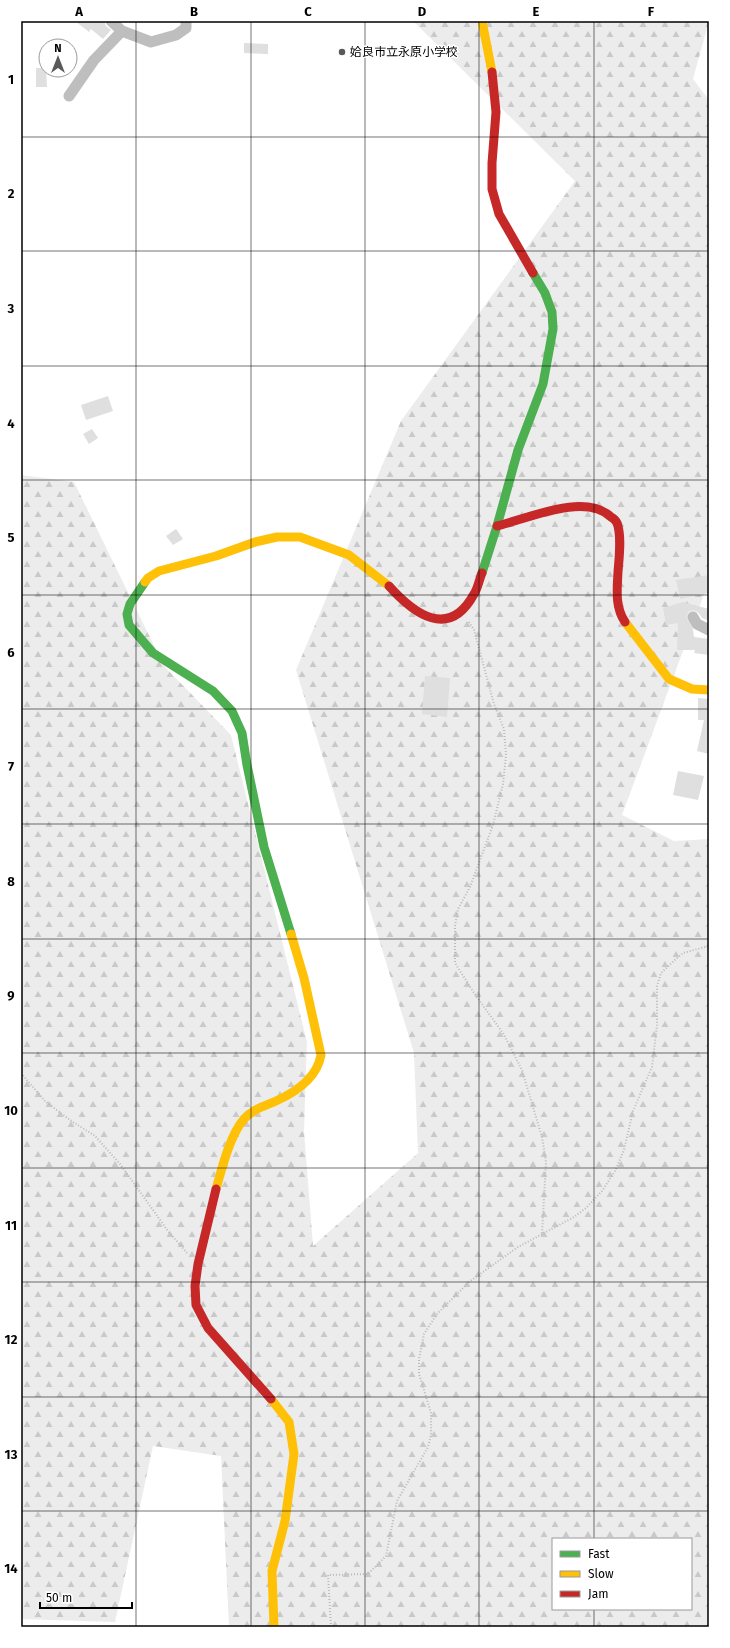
<svg xmlns="http://www.w3.org/2000/svg" width="730" height="1648" font-family="'Fira Sans','Noto Sans JP',sans-serif">
	<style>
		.forest { fill: url(#forest-firs); fill-rule: evenodd }
		.building { fill: #dfdfdf }
		.lines { fill: none; stroke-linecap: round; stroke-linejoin: round }
		.path { stroke: #b9b9b9; stroke-width: 2; stroke-dasharray: 1 2; stroke-linecap: butt }
		.street { stroke: #bebebe; stroke-width: 11 }
		.fast { stroke: #4caf50; stroke-width: 9 }
		.slow { stroke: #ffc107; stroke-width: 9 }
		.jam { stroke: #c62828; stroke-width: 9 }
		.grid { fill: none; stroke: #000; stroke-width: 1; stroke-opacity: 0.55 }
		.poi-dot { fill: #595959; stroke: #fff; stroke-width: 1.5 }
		.labels { text-anchor: middle; stroke-width: 3; stroke-linejoin: round; paint-order: stroke }
		.poi-label { font-size: 12px; fill: #000; stroke: #fff; text-anchor: start }
		.neatline { fill: none; stroke: #000; stroke-width: 1.5 }
		.grid-label { font-size: 13px; text-anchor: middle; font-weight: bold; fill: #000 }
	</style>
	<defs>
		<pattern id="forest-firs" width="22" height="20" patternUnits="userSpaceOnUse"><rect width="22" height="20" fill="#ececec"/><path d="M5 1l3.5 6h-7zM16 11l3.5 6h-7z" fill="#c9c9c9"/></pattern>
	</defs>
	<rect width="100%" height="100%" fill="#fff"/>
	<path class="forest" d="M413 21H709L693 79 709 100V581L622 815 674 841 709 839V1627H229L221 1456 153 1446 115 1622 21 1619V475L74 482 164 666 231 735 307 1042 304 1131 313 1246 418 1153 414 1053 296 670 401 421 575 181ZM553 1539H691V1609H553Z"/>
	<path class="building" d="M75 21H104L106 26 111 30 103 39 91 29 89 32Z
		M244 43 268 44V54L244 53Z
		M36 68H46L47 87H36Z
		M108 396 113 411 86 420 81 405Z
		M92 429 98 438 89 444 83 434Z
		M176 529 183 539 173 545 166 536Z
		M709 575V593L680 599 676 580Z
		M683 602 709 609 707 620 702 618 697 611 693 610 689 611 686 617 693 629 694 637 709 639V655L694 653 695 650H677L678 623 666 625 663 608Z
		M425 676 450 678 447 717 422 714Z
		M698 698 709 699V754L697 751 704 720H698Z
		M678 771 704 776 698 800 673 795Z"/>
	<g class="lines">
		<path class="path" d="M469 622 474 630 494 704 504 729 506 755 503 784 493 825 470 887 458 909 455 926V963L476 996 503 1033 522 1070 542 1137 546 1162 542 1234
			M21 1073 45 1101 70 1120 95 1136 120 1164 168 1231 187 1253
			M331 1627 328 1575 368 1574 386 1556 397 1501 428 1447 431 1435V1413L419 1374V1359L424 1334 437 1314 469 1282 518 1247 574 1217 586 1208 602 1191 615 1171 624 1150 633 1111 652 1067 657 1025V986L661 973 676 959 683 953 709 946"/>
		<path class="street" d="M122 31 151 42 176 35 186 28V21
			M69 96 94 60 122 31 111 21
			M693 617 697 624 709 630"/>
		<path class="fast" d="M482 573 497 526 518 450 543 384 553 329 552 312 545 293 533 273
			M145 582 130 604 127 614 129 625 153 653 213 691 232 711 242 733 247 765 264 847 291 934"/>
		<path class="slow" d="M482 21 492 72
			M145 582 148 578 159 571 216 556 255 542 277 537H300L349 555 389 586
			M625 622 669 679 692 689 709 690
			M216 1189C222 1168 230 1135 244 1119 253 1109 265 1106 276 1101 296 1092 317 1078 321 1055L304 978 291 934
			M271 1399 289 1422 294 1454 285 1521 272 1571 274 1627"/>
		<path class="jam" d="M492 72 496 112 492 163V189L499 214 533 273
			M497 526C527 519 585 492 611 517 613 518 616 521 617 523 622 535 619 559 618 572 617 590 615 607 625 622
			M389 586C414 614 449 640 474 594 478 588 479 580 482 573
			M216 1189 198 1264 195 1286 196 1305 208 1328 271 1399"/>
	</g>
	<path class="grid" d="M136 21V1627M251 21V1627M365 21V1627M479 21V1627M594 21V1539M21 137H709M21 251H709M21 366H709M21 480H709M21 595H709M21 709H709M21 824H709M21 939H709M21 1053H709M21 1168H709M21 1282H709M21 1397H709M21 1511H709M594 1609V1627"/>
	<circle class="poi-dot" cx="342" cy="52" r="4"/>
	<g class="labels">
		<g class="poi-label">
			<text x="350" y="56">姶良市立永原小学校</text>
		</g>
	</g>
	<rect width="730" height="1648" fill="none" stroke="#ffffff" stroke-width="44"/>
	<rect x="552" y="1538" width="140" height="72" fill="#ffffff" stroke="#999999"/>
	<rect x="560" y="1551" width="20" height="6" fill="#4caf50" stroke="#999999"/>
	<text x="588" y="1558" font-size="12" fill="#000000">Fast</text>
	<rect x="560" y="1571" width="20" height="6" fill="#ffc107" stroke="#999999"/>
	<text x="588" y="1578" font-size="12" fill="#000000">Slow</text>
	<rect x="560" y="1591" width="20" height="6" fill="#c62828" stroke="#999999"/>
	<text x="588" y="1598" font-size="12" fill="#000000">Jam</text>
	<g transform="translate(58 58)"><circle r="19" fill="#ffffff" stroke="#999999"/>
	<path d="M0-3L7 15L0 10L-7 15Z" fill="#595959"/>
	<text y="-6" font-size="11" font-weight="bold" text-anchor="middle" fill="#000000">N</text>
	</g>
	<path d="M40 1602v6h92v-6" fill="none" stroke="#000000" stroke-width="2"/>
	<text x="46" y="1602" font-size="12" fill="#000000" stroke="#ffffff" stroke-width="3" paint-order="stroke">50 m</text>
	<rect x="22" y="22" width="686" height="1604" class="neatline"/>
	<g class="grid-label">
		<text x="79" y="16">A</text>
		<text x="194" y="16">B</text>
		<text x="308" y="16">C</text>
		<text x="422" y="16">D</text>
		<text x="536" y="16">E</text>
		<text x="651" y="16">F</text>
		<text x="11" y="84">1</text>
		<text x="11" y="198">2</text>
		<text x="11" y="313">3</text>
		<text x="11" y="428">4</text>
		<text x="11" y="542">5</text>
		<text x="11" y="657">6</text>
		<text x="11" y="771">7</text>
		<text x="11" y="886">8</text>
		<text x="11" y="1000">9</text>
		<text x="11" y="1115">10</text>
		<text x="11" y="1230">11</text>
		<text x="11" y="1344">12</text>
		<text x="11" y="1459">13</text>
		<text x="11" y="1573">14</text>
	</g>
</svg>
